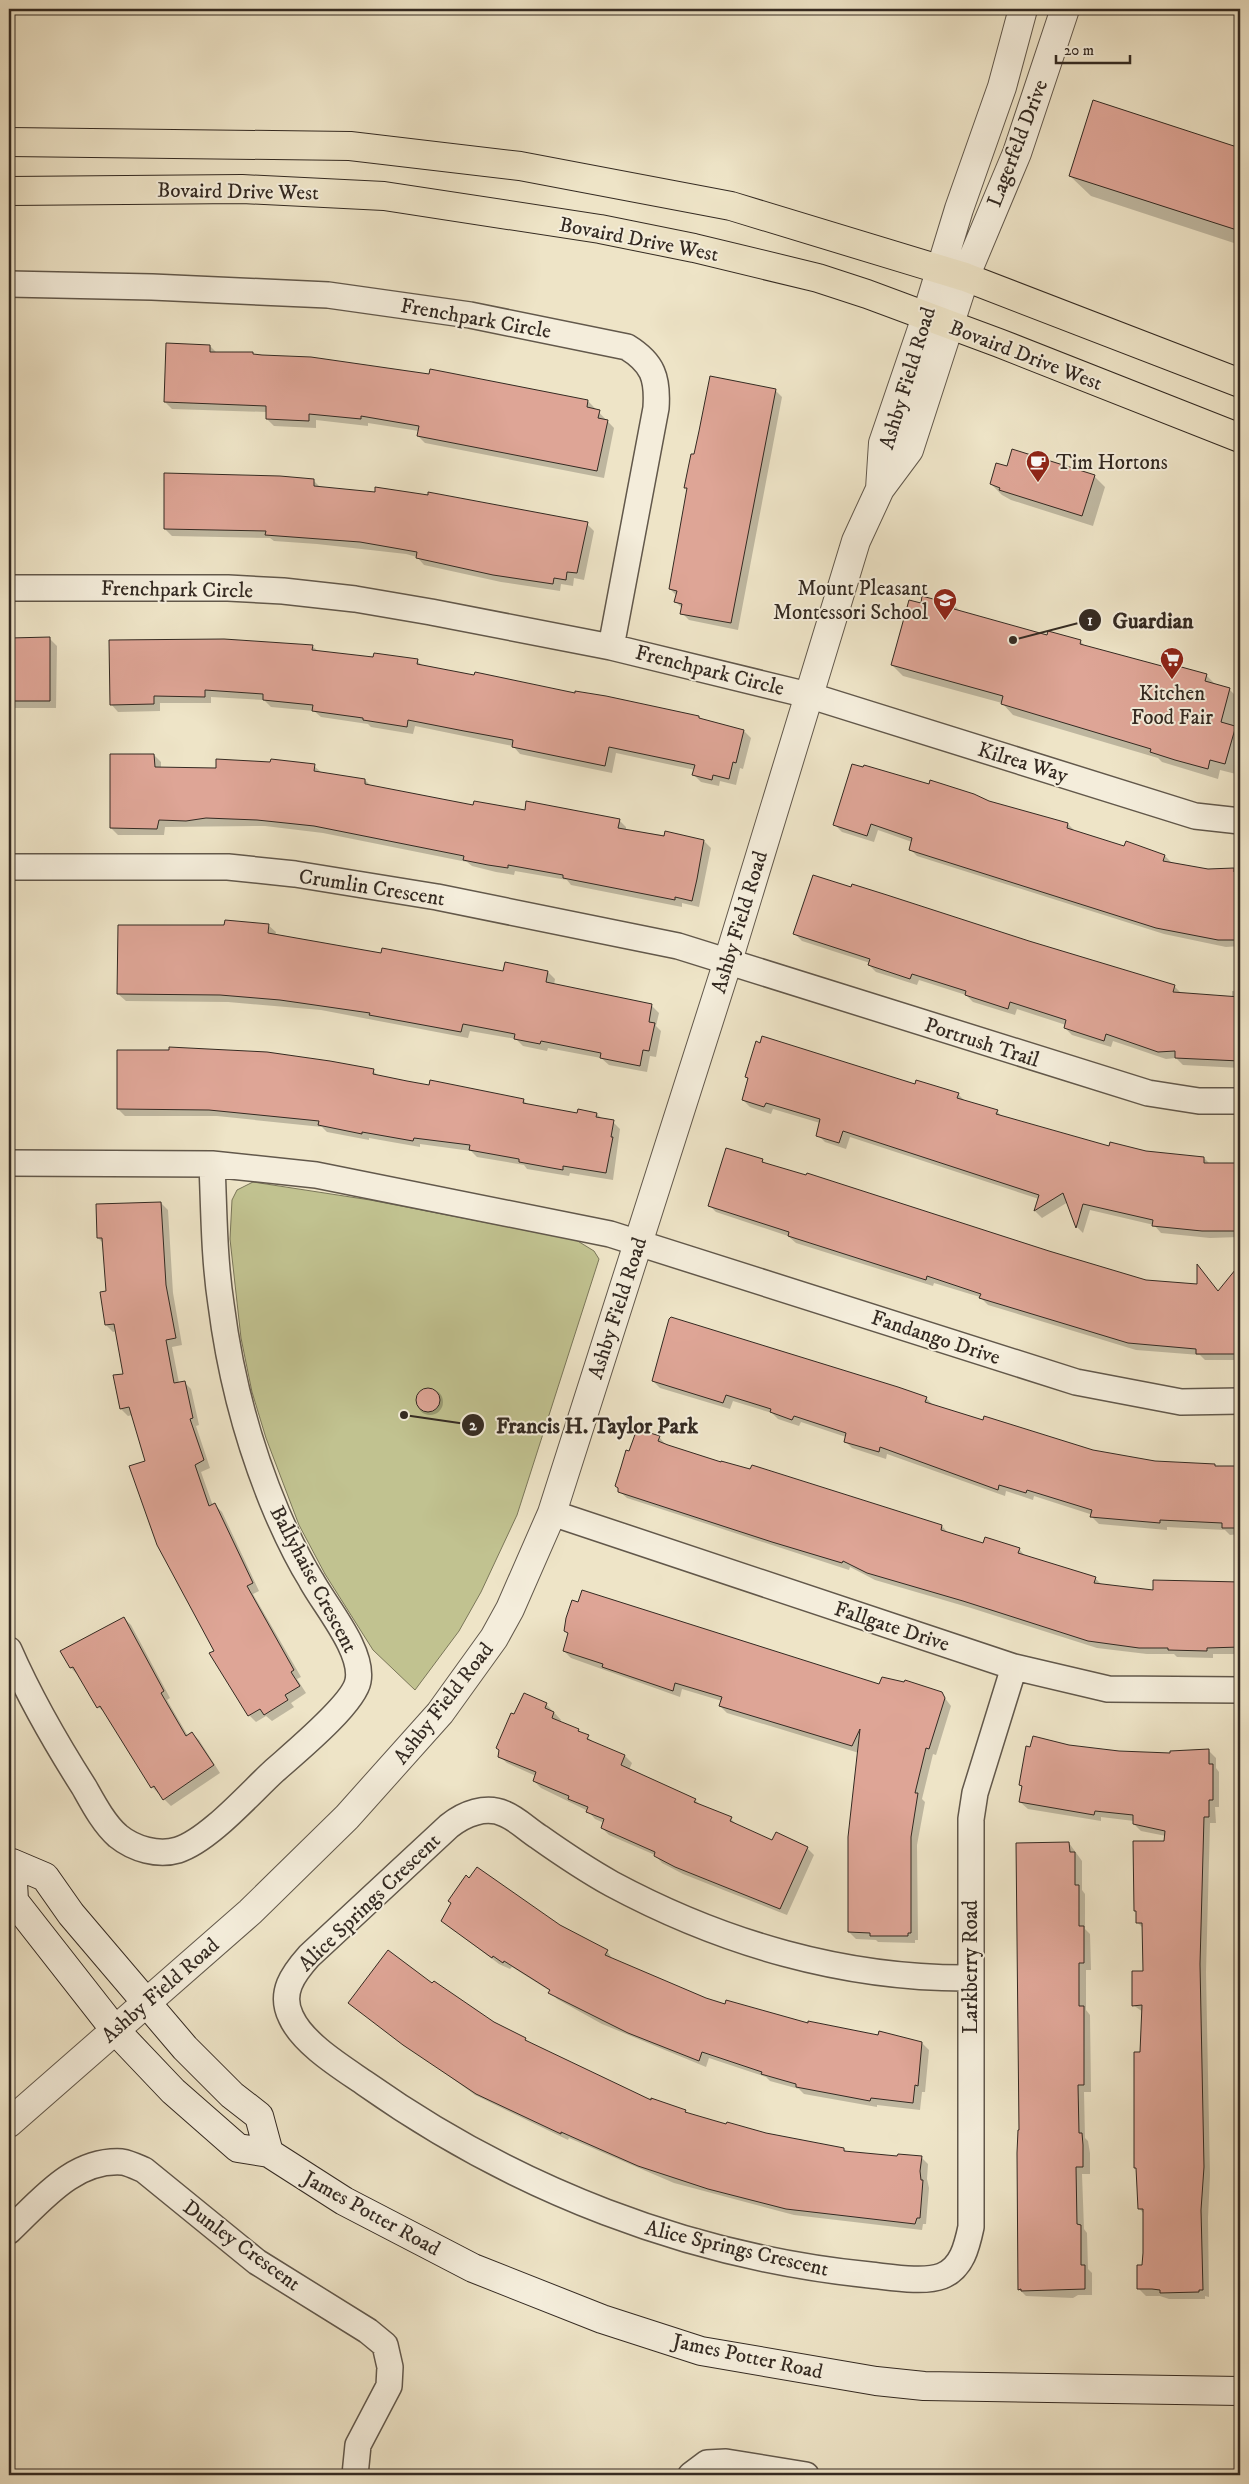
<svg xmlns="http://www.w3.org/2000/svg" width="1249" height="2484" font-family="'IM FELL DW Pica',serif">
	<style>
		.green { fill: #c1c290; stroke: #7a7659 }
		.shadow { fill: #0003 }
		.building { fill: #dea596; stroke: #342a22 }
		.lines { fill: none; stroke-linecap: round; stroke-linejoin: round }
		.minor-casing { stroke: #62584b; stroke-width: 28 }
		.tertiary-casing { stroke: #62584b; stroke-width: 30 }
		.secondary-casing { stroke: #342a22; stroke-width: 30 }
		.primary-casing { stroke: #342a22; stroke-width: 30 }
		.minor { stroke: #f4eddb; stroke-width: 25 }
		.tertiary { stroke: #f4eddb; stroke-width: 28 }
		.secondary { stroke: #f4eddb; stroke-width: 28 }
		.primary { stroke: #eee4c7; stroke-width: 28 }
		.labels { text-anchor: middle; stroke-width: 4; stroke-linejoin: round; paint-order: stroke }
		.street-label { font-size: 21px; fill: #342a22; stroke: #f4eddb }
		.poi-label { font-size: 21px; fill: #342a22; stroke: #f4eddb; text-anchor: start }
		.leader { fill: none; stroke: #342a22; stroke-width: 2 }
		.callout-dot { fill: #342a22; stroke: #f4eddb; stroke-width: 2 }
		.mark-label { font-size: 15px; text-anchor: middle; font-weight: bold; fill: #fff }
		.callout-label { font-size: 22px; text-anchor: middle; font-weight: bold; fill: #342a22; stroke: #f4eddb; stroke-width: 4; stroke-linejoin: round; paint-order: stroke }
	</style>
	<rect width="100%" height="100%" fill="#eee4c7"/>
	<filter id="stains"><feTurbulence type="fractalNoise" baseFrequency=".004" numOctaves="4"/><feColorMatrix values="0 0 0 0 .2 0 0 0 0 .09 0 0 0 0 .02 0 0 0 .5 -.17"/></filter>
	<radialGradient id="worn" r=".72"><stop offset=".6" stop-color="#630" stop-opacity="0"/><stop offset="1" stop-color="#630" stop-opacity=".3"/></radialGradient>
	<path class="green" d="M253 1182 370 1200 576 1240 594 1251 599 1259 517 1515 481 1592 459 1631 415 1690 373 1650 325 1574 299 1525 266 1438 252 1392 241 1338 230 1239 232 1200 237 1190Z"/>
	<path class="shadow" d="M1094 102 1240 149V245L1091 196 1070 176Z
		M210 346 217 353 255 356 588 401 614 428 604 478 425 443 418 436 419 431 368 423V426L316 420V428L274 426 267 419V412L172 409 165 402Z
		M775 390 782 397 738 630 689 620 682 613 683 609 676 602 677 596 670 589 688 490 686 488Z
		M1008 467 1094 476 1105 487 1093 526 1011 500 1002 495 991 484Z
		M314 481 321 488 587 524 594 531 584 580 574 578 573 586 561 584 560 591 501 582 424 565 417 557 406 554 317 544 274 541 270 538 172 536 165 529Z
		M923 597 955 606 961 612 1048 637 1080 641 1086 647 1174 671 1206 675 1217 686 1229 689 1240 700 1233 727 1240 733V759L1236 774 1220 770 1218 779 1162 762 1158 758 1013 715 1002 703 903 676 892 665Z
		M9 639H50L57 646 56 708H9Z
		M312 646 318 651 374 658 417 661 423 666 701 720 744 731 751 738 743 769 740 768 736 785 720 781 719 786 701 782 694 775 695 770 616 753 612 773 520 754 513 746 415 726 413 734 371 727 368 724 321 717 314 711 271 707 264 700 211 697V703H160V711L118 712 111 704Z
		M154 755 161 762V768L217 769 314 766 322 773 365 780 371 786 474 806 619 820 626 827V830L704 841 711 848 699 907 682 903V907L571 885 567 880 515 871 514 875 496 872 472 866 467 862 323 833 265 826 165 827 164 835H118L111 828Z
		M988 802 1068 824 1075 831 1125 848 1165 856 1172 863 1207 871 1240 870V946L1226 947 1164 934 917 856 910 849 912 842 878 830 874 842 842 832 835 825Z
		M268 925 276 932 275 936 324 945 504 973 506 964 548 972 555 979 554 985 652 1006 659 1013 656 1026 661 1031 656 1057 650 1056 647 1072 609 1065 601 1058 548 1048 547 1051 523 1046 516 1039 470 1031 468 1038 321 1010 228 1002 126 1001 118 994Z
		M795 934 1174 986 1182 994 1232 998V991H1240V1068L1183 1065 1176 1058 1166 1059 1113 1041 1111 1047 1072 1035 1065 1028 1066 1025 1017 1009 1015 1015 973 1002 966 995 919 980 917 985 876 972 869 965 870 963 802 941Z
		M206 1049 267 1053 373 1071 380 1077 407 1082 523 1100 529 1106 578 1115 597 1114 602 1119 613 1122 620 1129 613 1180 570 1173 569 1176 527 1169 524 1165 477 1157 471 1151 420 1144V1147L369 1138V1140L327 1132 322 1127 217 1116H125L118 1109V1051Z
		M746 1077 916 1085 958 1094 965 1101 997 1111 1003 1118 1110 1147 1204 1158 1210 1164H1240V1237L1210 1238 1161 1233 1154 1225 1090 1210 1083 1233 1077 1227 1068 1202 1042 1218 1035 1211 1039 1199 850 1137 846 1149 825 1142 818 1135 820 1123 773 1109 771 1114 750 1107 743 1100 749 1079Z
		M762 1160 766 1165 1145 1281 1198 1286 1203 1273 1219 1292 1233 1275 1240 1282V1360H1205L1200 1355 1136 1350 988 1305 980 1297 934 1283 933 1286 796 1243 788 1236 716 1212 709 1205Z
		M161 1203 168 1210 173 1293 182 1345 172 1347 179 1383 184 1382 191 1389 199 1425 196 1426 210 1468 201 1472 213 1506 215 1505 222 1512 259 1591 253 1594 301 1677 297 1679 306 1693 291 1703 294 1707 272 1721 266 1716 256 1722 249 1715 216 1651 132 1415 128 1416 121 1409 125 1374 117 1331 113 1332 106 1325 107 1292 104 1244 98 1238Z
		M653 1381 926 1398 934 1406 1092 1451 1155 1462 1217 1468 1240 1467V1534L1230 1535 1225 1530 1167 1527V1530L1099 1524 1092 1517 1093 1515 1034 1496 1033 1500 1006 1491 1005 1496 887 1454 886 1459 852 1448 845 1441 846 1437 801 1422 799 1426 778 1419 772 1413 733 1401 730 1409 660 1388Z
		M417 1402a13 13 0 1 1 26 0a13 13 0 1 1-26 0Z
		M659 1437 666 1445 722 1464 751 1471 752 1466 942 1526 949 1534 984 1544 1019 1549 1026 1557 1095 1578 1102 1585 1154 1591V1581L1240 1583V1654H1213V1658L1177 1657 1174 1654H1147L1097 1648 971 1608 875 1580 850 1567 849 1570 627 1498 619 1491 630 1452Z
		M124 1618 131 1625 170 1698 167 1700 188 1736 192 1733 199 1740 220 1773 171 1806 152 1787 106 1713 98 1707 78 1675 71 1668Z
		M565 1631 880 1685 941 1693 951 1706 936 1755 933 1754 922 1799 925 1802 917 1845 918 1940H915V1943L878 1942 876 1940 856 1939 849 1932 859 1753 727 1713 720 1706 722 1701 682 1689 680 1697 571 1658 564 1651 569 1635Z
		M546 1704 561 1720 560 1722 578 1730 596 1744 625 1756 632 1763 629 1770 695 1800 701 1806 731 1819 738 1826 773 1842 807 1848 814 1855 787 1915 683 1874 662 1863 655 1855 609 1835 602 1828 604 1823 595 1819 588 1811 541 1788 534 1781 536 1776 507 1763 499 1756 514 1715Z
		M1069 1746 1118 1753 1171 1755 1209 1751 1216 1758V1768L1219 1772V1807H1215L1216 1823H1210L1206 1972 1210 2175 1208 2218 1209 2297 1205 2296V2299H1169L1160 2296H1146L1139 2289 1143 2266 1144 2214 1139 2208 1138 2170 1135 2168 1143 2012 1133 2005 1144 1973 1143 1928 1138 1923 1166 1836 1141 1831 1134 1824V1821L1101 1817V1821L1028 1809 1020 1802 1023 1788 1020 1785Z
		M1069 1843 1082 1861V1890L1085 1894V1929L1090 1934 1091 1970H1086V2010L1090 2015 1091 2092H1084L1085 2138 1088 2141 1090 2153V2174H1082L1084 2229 1087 2233 1088 2269 1092 2273V2295H1078L1073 2298 1026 2296 1019 2289Z
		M442 1921 560 1926 607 1951 613 1960 706 1999 809 2025 922 2043 929 2050 925 2092H922L920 2110 877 2105V2107L804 2094 799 2089 770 2081 766 2077 709 2058 706 2067 602 2024 557 1999 550 1991 512 1967 510 1969 499 1964Z
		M432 1985 530 2044 651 2102 685 2111 688 2115 766 2135 844 2149 847 2152 898 2157H921L928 2164 927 2179 929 2188 926 2224H923L922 2230 794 2215 674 2183 569 2138 568 2140 475 2095 350 2003Z"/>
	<path class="building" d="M1093 100 1240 148V231L1069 176Z
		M166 343 210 345V352H253V354L262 355 311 357 429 374 430 369 588 400 587 407 600 410 598 418 608 420 597 471 417 436 419 426 361 416V419L309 414V421L266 419V406L164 402Z
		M710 376 776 389 731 623 680 614 682 604 674 602 677 591 669 589 687 488H684L691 454H694L699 431Z
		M1012 449 1095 475 1082 516 999 490 1000 488 990 484 996 463 1007 466Z
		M164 473 280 476 314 479V486L375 492V487L428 495V492L588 522 577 573 567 572 566 580 554 578 553 584 493 575 416 558 417 552 360 542 265 535 266 531 164 529Z
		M922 596 955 605 954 609 1047 635 1048 631 1081 640 1080 644 1173 669 1174 665 1207 674 1205 681 1230 688 1221 722 1235 726V729L1225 764 1210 760 1208 769 1175 760 1150 752 1151 749 1001 704 1003 696 891 665 909 600 921 603Z
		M50 637V701H10V638Z
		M224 639 313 645 312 650 373 657 374 653 418 659 417 664 474 675 475 672 575 693V691L606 696 699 716V718L744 730 736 763 733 762 729 779 713 775 712 780 692 775 695 765 609 747 605 766 512 747 513 740 464 731 408 720 407 727 363 720V718L312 711 313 705 263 700V694L205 690V697L154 696V704L110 705 109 640Z
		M110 754H154L155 767 216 768V759L270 762 271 759 315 764 314 771 365 779V784L473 805 474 801 525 810 526 801 620 819 618 828 664 836 665 831 704 840 697 879 692 901 675 897V900L563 878V875L508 865V868L488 865 463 860 464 856 314 826 257 820 206 818 186 821 159 820 157 829 110 828Z
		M852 764 863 767 864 765 929 784 930 780 974 794 989 801 1068 823 1067 828 1124 846 1126 841 1165 855 1163 861 1208 869 1234 868V872H1240V940H1218L1156 928 909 850 912 838 871 824 867 836 833 825Z
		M813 875 851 887 852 884 887 895 1029 941 1175 985 1173 992 1240 997V1061L1175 1058V1051L1158 1052 1106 1034 1104 1041 1064 1028 1066 1020 1010 1002 1008 1009 965 995 966 991 912 974 910 979 868 965 870 959 793 934Z
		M225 920 269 924 268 933 381 953 382 948 503 971 505 962 548 971 546 982 652 1004 649 1022 655 1023 649 1051 643 1050 640 1066 600 1058 601 1053 541 1041 540 1044 514 1039 515 1034 463 1024 461 1032 369 1015 370 1013 280 1000 220 995 117 994 118 925H224Z
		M762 1036 915 1084 916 1080 959 1093 957 1098 998 1110 996 1114 1109 1146 1110 1142 1146 1151 1204 1157V1163H1240V1231H1202L1152 1226 1153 1220 1083 1204 1076 1228 1063 1193 1034 1211 1039 1195 843 1131 839 1143 816 1136 820 1119 766 1103 764 1107 742 1100 748 1078 745 1077 756 1041 760 1043Z
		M169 1047 267 1052 330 1061 374 1069 373 1074 407 1081 429 1085 430 1080 524 1099 523 1103 577 1113 578 1109 597 1113 596 1117 614 1120 611 1137H613L606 1173 563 1166V1170L519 1162V1159L469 1150 470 1145 414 1138 413 1141 362 1132V1134L318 1125 319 1121 209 1110 117 1109V1050H169Z
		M726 1148 763 1159 762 1162 806 1175 807 1173 1049 1251 1146 1280 1197 1284V1264L1218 1291 1240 1264V1354H1196V1349L1128 1343 979 1298 981 1294 927 1276 926 1280 788 1236 789 1232 708 1206Z
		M161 1202 166 1285 176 1338 166 1340 174 1383 185 1381 193 1418 190 1419 204 1460 195 1465 209 1506 215 1503 253 1583 247 1586 294 1670 291 1672 300 1686 285 1695 288 1700 264 1715 260 1709 248 1716 209 1653 214 1651 157 1545 129 1466 145 1461 129 1407 120 1409 113 1375 123 1374 114 1324 105 1325 100 1292 106 1291 102 1238H97L96 1204Z
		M671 1317 898 1387 927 1397 925 1402 983 1420 984 1416 1093 1450 1155 1461 1215 1464V1466H1240V1528H1222V1523L1160 1520V1523L1090 1517 1092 1510 1027 1490 1026 1493 999 1485 998 1490 880 1447 879 1452 844 1442 846 1433 794 1416 792 1420 770 1412 771 1409 726 1395 723 1403 652 1381 669 1319Z
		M416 1400a12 12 0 1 1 24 0a12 12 0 1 1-24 0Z
		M637 1429 660 1436 658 1441 668 1445 721 1462V1461L750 1469 752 1465 942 1525 941 1530 983 1543 985 1537 1020 1548 1018 1553 1096 1577 1094 1583 1153 1590V1580L1240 1582V1647L1207 1648V1651L1168 1650V1648H1139L1088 1641 963 1601 867 1573 843 1561 842 1563 772 1542 618 1492V1488L615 1486 621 1467 626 1450 629 1451Z
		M582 1590 879 1684 882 1677 904 1682 905 1680 942 1692 945 1698 929 1749 926 1748 915 1793H918L911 1837V1933H908V1936H870V1933L848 1932V1837L860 1729 852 1746 719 1706 722 1697 675 1683 673 1691 602 1667 603 1664 563 1651 568 1633 564 1631 566 1618 572 1600 578 1602Z
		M124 1617 164 1691 161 1693 186 1736 192 1732 214 1765 163 1800 154 1786 151 1788 100 1706 97 1708 73 1667 70 1668 60 1651Z
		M524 1693 547 1703 545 1708 554 1712 552 1718 579 1729 578 1731 589 1735 587 1739 625 1755 621 1765 696 1799 694 1802 732 1817 730 1821 772 1840 776 1832 808 1847 780 1909 675 1867 654 1856 655 1852 601 1828 604 1819 586 1812 588 1807 568 1799 569 1796 533 1781 536 1772 498 1757 499 1750 496 1748 511 1713 514 1714Z
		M1033 1736 1069 1745 1119 1751 1170 1753V1751L1209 1749V1764H1213V1800H1209V1817H1204L1200 1964 1204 2167 1201 2210 1203 2290H1199V2292L1160 2293V2290L1152 2289H1137V2265H1142L1143 2253V2209H1138L1136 2168H1134V2052H1140L1142 2005 1132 2006V1971H1143L1142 1923H1136V1911H1134L1133 1841H1164L1165 1831 1133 1824V1815L1095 1811 1094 1815 1019 1802 1022 1786 1019 1785 1026 1746 1030 1747Z
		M1069 1842 1070 1852H1075V1885H1079V1926H1084V1963H1079V2006H1084V2085H1078L1079 2133H1082L1083 2145V2167H1076L1077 2224 1081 2225V2265H1085V2289L1021 2291V2289L1018 2290 1017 2153 1018 2130H1019L1016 1843Z
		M477 1867 560 1925 608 1950 605 1955 706 1998 725 2004 726 2000 808 2023V2021L878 2035 879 2031 922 2042 918 2086 915 2085 913 2103 871 2098 870 2101 796 2087V2084L761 2074 762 2072 702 2052 699 2061 628 2033 548 1993 550 1990 504 1961 503 1963 493 1956 492 1958 441 1921 451 1903 448 1901 466 1875 469 1878Z
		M388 1950 432 1983 434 1981 494 2022 526 2038 525 2040 651 2100V2098L686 2110 685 2112 726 2124 727 2122 766 2133 844 2148V2151L897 2156 898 2154 922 2156 920 2171 921 2180H923L920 2218H917L915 2224 786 2209 708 2189 638 2166 561 2132V2134L476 2094 403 2045 348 2003Z"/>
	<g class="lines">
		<g class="minor-casing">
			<path id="minor" d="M9 284 152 287 328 295 470 315 627 347C653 363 658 378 656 408L611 647
				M9 588H228L283 591 355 599 431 612 611 647 808 695 1195 816 1240 821
				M9 867H228L295 874 437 897 678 946 1148 1093 1199 1101H1240
				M9 1163 212 1164 316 1175 610 1234 1076 1382 1181 1402 1240 1401
				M552 1513 1014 1667 1108 1689 1240 1690
				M9 1650C30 1698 56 1743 84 1787 93 1803 104 1824 118 1836 134 1849 158 1856 178 1850 209 1840 249 1794 274 1771 293 1754 354 1704 358 1681 364 1651 325 1606 311 1580 298 1559 287 1536 277 1513 249 1447 230 1375 221 1304 214 1258 214 1211 212 1164
				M970 1978C844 1979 722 1943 612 1884 587 1870 563 1854 539 1837 528 1830 517 1819 505 1814 486 1805 464 1814 449 1826L309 1956C293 1974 279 1993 291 2017 303 2044 343 2068 366 2084 515 2189 689 2257 870 2275 890 2277 924 2283 942 2276 962 2268 967 2246 971 2227V1819L975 1793 1014 1667
				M9 2231C41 2201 73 2159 122 2162 129 2163 137 2167 144 2170L257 2262 368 2331 385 2345 390 2367 389 2386 358 2445 355 2475
				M691 2475 707 2463 726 2462 806 2475"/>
		</g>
		<g class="tertiary-casing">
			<path id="tertiary" d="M880 489 883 443 926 317 959 209 1002 87 1023 9
				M9 2123 250 1912 347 1817 440 1713 494 1638 510 1609 552 1513 728 961 856 541 880 489 909 450 965 277 1017 153 1065 9"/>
		</g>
		<g class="secondary-casing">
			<path id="secondary" d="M12 1863 14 1901 115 2030 173 2091 238 2148 269 2153 344 2201 473 2268 602 2319 701 2351 876 2381 924 2386 1240 2391
				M12 1863 45 1877 71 1914 185 2048 232 2095 259 2116 269 2153"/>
		</g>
		<g class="primary-casing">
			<path id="primary" d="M9 142 350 146 520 166 731 206 965 277 1240 383
				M9 191 242 189 384 196 600 229 694 248 818 278 867 294 999 343 1240 438"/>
		</g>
		<use href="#minor" class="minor"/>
		<use href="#tertiary" class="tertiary"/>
		<use href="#secondary" class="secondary"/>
		<use href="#primary" class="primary"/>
	</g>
	<defs>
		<g id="cafe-pin" transform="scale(1.25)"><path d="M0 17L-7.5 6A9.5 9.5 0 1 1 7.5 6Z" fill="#8f2418" stroke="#f4eddb"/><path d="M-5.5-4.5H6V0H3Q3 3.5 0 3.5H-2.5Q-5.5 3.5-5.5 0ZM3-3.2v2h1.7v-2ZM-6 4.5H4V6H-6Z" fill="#fff"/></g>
		<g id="school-pin" transform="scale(1.25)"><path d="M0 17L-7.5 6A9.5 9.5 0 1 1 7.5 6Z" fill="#8f2418" stroke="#f4eddb"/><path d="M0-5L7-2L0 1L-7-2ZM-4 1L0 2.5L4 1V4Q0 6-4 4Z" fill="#fff"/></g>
		<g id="supermarket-pin" transform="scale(1.25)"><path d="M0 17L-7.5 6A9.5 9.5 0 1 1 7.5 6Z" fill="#8f2418" stroke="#f4eddb"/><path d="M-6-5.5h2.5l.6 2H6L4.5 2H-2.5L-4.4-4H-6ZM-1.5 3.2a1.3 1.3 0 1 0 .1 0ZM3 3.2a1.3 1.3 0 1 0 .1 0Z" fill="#fff"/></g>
	</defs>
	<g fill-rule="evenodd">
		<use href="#cafe-pin" x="1038" y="462"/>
		<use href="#school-pin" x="945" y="600"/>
		<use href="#supermarket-pin" x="1172" y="659"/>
	</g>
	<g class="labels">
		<g class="street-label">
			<text transform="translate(1017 143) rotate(-69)" y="7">Lagerfeld Drive</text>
			<text transform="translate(238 191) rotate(1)" y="7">Bovaird Drive West</text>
			<text transform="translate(639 239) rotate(11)" y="7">Bovaird Drive West</text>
			<text transform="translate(476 318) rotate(10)" y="7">Frenchpark Circle</text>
			<text transform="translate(1026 355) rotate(21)" y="7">Bovaird Drive West</text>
			<text transform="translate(907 378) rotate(-73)" y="7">Ashby Field Road</text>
			<text transform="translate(177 589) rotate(1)" y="7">Frenchpark Circle</text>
			<text transform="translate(710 670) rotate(14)" y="7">Frenchpark Circle</text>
			<text transform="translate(1023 762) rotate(17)" y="7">Kilrea Way</text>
			<text transform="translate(372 887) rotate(9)" y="7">Crumlin Crescent</text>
			<text transform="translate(739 922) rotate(-73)" y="7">Ashby Field Road</text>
			<text transform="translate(982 1042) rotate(18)" y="7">Portrush Trail</text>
			<text transform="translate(617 1308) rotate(-72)" y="7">Ashby Field Road</text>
			<text transform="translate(936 1337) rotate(18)" y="7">Fandango Drive</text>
			<text transform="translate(314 1579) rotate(62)" y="7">Ballyhaise Crescent</text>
			<text transform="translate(892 1626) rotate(18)" y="7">Fallgate Drive</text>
			<text transform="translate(443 1703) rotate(-52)" y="7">Ashby Field Road</text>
			<text transform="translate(369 1902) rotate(-44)" y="7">Alice Springs Crescent</text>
			<text transform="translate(970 1967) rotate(-90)" y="7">Larkberry Road</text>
			<text transform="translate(160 1990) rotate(-41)" y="7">Ashby Field Road</text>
			<text transform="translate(372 2213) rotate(29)" y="7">James Potter Road</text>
			<text transform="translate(242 2245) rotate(36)" y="7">Dunley Crescent</text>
			<text transform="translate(737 2248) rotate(13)" y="7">Alice Springs Crescent</text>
			<text transform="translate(748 2356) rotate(12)" y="7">James Potter Road</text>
		</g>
		<g class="poi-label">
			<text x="1056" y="469">Tim Hortons</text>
			<text x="928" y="595" text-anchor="end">Mount Pleasant<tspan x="928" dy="24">Montessori School</tspan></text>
			<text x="1172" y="700" text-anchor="middle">Kitchen<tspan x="1172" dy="24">Food Fair</tspan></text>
		</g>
	</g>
	<path class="leader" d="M1013 640L1090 620M404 1415L473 1425"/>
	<g class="callout-dot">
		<circle cx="1013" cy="640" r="5"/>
		<circle cx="404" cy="1415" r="5"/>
		<circle cx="1090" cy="620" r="12"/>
		<circle cx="473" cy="1425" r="12"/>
	</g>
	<g class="mark-label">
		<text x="1090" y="625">1</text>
		<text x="473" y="1430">2</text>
	</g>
	<g class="callout-label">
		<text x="1153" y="628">Guardian</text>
		<text x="597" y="1433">Francis H. Taylor Park</text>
	</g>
	<rect width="1249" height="2484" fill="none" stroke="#eee4c7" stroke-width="30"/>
	<rect x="10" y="10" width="1229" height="2464" fill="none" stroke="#342a22" stroke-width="2.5"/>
	<rect x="15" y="15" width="1219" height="2454" fill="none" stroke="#342a22"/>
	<path d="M1056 55v8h74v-8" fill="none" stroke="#342a22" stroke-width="2.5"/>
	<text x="1064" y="55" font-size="15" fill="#342a22" stroke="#f4eddb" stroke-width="4" paint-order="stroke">20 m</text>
	<rect width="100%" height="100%" filter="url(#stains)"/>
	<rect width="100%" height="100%" fill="url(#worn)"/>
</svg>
